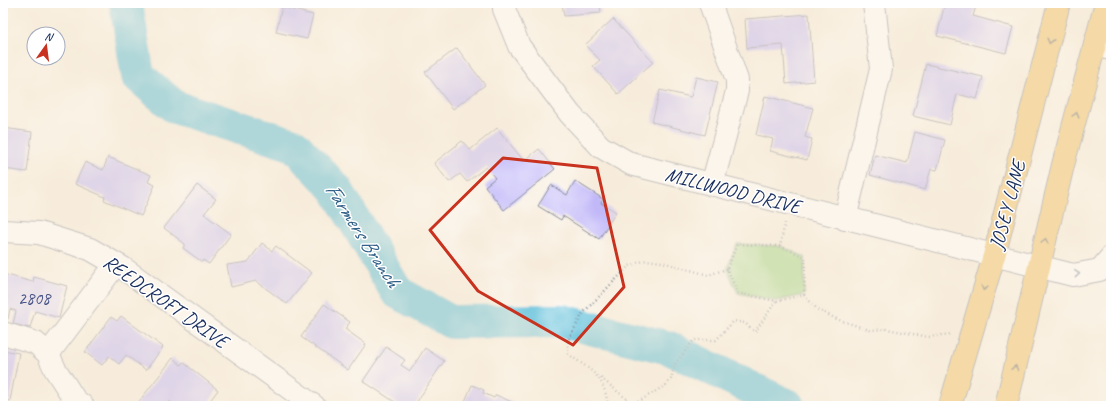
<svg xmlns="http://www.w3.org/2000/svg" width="1114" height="409" font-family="Caveat,sans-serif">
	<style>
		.green { fill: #a2d585; stroke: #5e8272 }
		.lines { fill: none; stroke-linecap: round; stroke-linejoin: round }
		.river { stroke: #59bcd7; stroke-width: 34 }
		.building { fill: #c1b8f8 }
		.minor-casing { stroke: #898e9c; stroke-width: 24 }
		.major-casing { stroke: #898e9c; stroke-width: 24 }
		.path { stroke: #898e9c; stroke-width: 2.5; stroke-dasharray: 1 3; stroke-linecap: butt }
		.minor { stroke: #fff; stroke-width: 22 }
		.major { stroke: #f1c369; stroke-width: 22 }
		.oneway { stroke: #7b7263 }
		.oneway2 { stroke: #8d97ae }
		.marked { fill: none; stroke: #c8321e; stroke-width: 3; stroke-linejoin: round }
		.labels { text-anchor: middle; stroke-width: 3; stroke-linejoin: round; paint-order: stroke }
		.number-label { font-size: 18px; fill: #445184 }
		.street-label { font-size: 20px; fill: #1b2f5e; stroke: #fff }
		.water-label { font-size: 21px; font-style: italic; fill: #316088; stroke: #fff }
	</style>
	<rect width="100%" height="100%" fill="#fff"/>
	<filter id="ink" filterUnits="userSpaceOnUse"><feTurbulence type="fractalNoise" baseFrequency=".025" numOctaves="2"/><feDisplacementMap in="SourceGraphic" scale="8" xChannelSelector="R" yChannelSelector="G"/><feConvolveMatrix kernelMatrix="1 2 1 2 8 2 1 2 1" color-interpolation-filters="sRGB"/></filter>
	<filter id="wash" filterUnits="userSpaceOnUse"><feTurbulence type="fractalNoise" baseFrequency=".012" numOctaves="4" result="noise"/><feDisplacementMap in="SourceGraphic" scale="16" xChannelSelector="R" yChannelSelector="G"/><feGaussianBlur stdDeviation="0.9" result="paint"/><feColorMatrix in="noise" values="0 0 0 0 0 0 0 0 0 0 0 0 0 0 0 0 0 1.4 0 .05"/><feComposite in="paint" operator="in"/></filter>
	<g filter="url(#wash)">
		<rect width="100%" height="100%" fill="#f7ecdb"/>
		<path class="green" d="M737 244 780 246 805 257 804 295 776 301 738 293 727 269Z"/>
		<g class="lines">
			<path class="river" d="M126 3 138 76 175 107 294 145 336 189 397 292 451 322 562 321 669 348 788 406"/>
		</g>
		<g id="blocks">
			<path class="building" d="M562 3H600L601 13 564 16Z
				M945 3H977L973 16 1013 27 1006 53 937 36Z
				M282 7 313 15 307 39 276 32Z
				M809 14 814 81 786 84 783 45 747 48 745 19Z
				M613 19 653 62 618 94 593 66 600 60 585 45Z
				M457 48 485 85 453 109 425 72Z
				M926 64 983 77 977 99 957 94 950 125 913 116Z
				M696 77 718 82 705 135 652 122 660 90 691 97Z
				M765 96 813 108 805 137 812 139 807 160 770 151 773 139 756 135Z
				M3 128 32 132 27 172 3 169Z
				M497 128 524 161 539 149 555 169 504 210 485 186 495 178 486 167 467 182 460 174 449 182 434 163 462 141 470 150Z
				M915 132 945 140 937 170 931 169 925 190 870 175 875 155 907 163Z
				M108 157 151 175 148 182 155 185 141 216 104 200 105 197 75 184 85 162 103 170Z
				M575 181 603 199 601 203 616 212 599 239 563 216 561 220 538 206 551 185 567 195Z
				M197 185 216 199 204 214 231 234 209 264 203 260 202 262 183 248 185 244 164 228Z
				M262 243 272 251 276 246 312 273 287 304 256 281 231 287 227 265 248 262Z
				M3 274 33 282 34 277 67 286 59 318 35 311 30 328 13 324 16 311 10 309 8 319 3 317Z
				M324 304 350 322 345 329 366 344 348 370 301 337Z
				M121 316 163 347 146 370 126 355 119 364 109 356 102 365 85 352 111 317 117 321Z
				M386 347 405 360 401 365 410 371 425 348 444 361 414 406H401L363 381Z
				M3 350 19 353 10 401 3 399Z
				M173 358 181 365 183 362 218 390 206 406H176L169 401 164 406H140L137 404Z
				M472 385 484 390 483 393 494 398 496 395 521 406H463Z"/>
		</g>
	</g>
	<g filter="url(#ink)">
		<use href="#blocks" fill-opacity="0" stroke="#898e9c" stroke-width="1"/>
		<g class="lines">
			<g class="minor-casing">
				<path id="minor" d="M505 3 504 9 519 46 570 114 601 147 631 164 1073 275 1100 270 1111 257
					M710 3 737 80V91L712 185
					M1095 45 1111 49
					M845 219 881 69 874 3
					M3 231 39 233 90 249 123 268 314 406
					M3 333 36 343 48 354 55 369 75 400 83 406
					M48 354 116 264"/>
			</g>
			<g class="major-casing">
				<path id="major" d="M950 406 994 256 1059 3
					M1006 406 1063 165 1106 3"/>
			</g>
			<path class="path" d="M780 246 737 244 727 269 738 293 776 301 804 295 805 257 780 246 785 223
				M804 295 818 310 839 320 870 330 887 329 928 337 951 334
				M601 378 633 404
				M608 406C604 375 592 371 568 354V340L583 313 629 266 646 260 662 262 708 275 727 269
				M631 406 666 385 671 379 675 364 694 340H716L734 321 745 323 755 332 776 301"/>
			<use href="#minor" class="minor"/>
			<use href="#major" class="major"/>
		</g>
		<defs><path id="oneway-chevron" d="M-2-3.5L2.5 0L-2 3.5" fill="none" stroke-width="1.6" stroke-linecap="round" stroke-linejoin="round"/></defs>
		<g class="oneway">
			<use href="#oneway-chevron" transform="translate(1050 41) rotate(104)"/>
			<use href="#oneway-chevron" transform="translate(1076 115) rotate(-75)"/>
			<use href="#oneway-chevron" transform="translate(1045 241) rotate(-76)"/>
			<use href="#oneway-chevron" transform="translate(984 288) rotate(106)"/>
			<use href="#oneway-chevron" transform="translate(1015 368) rotate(-77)"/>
		</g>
		<use class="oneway2" href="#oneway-chevron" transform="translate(1077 274) rotate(-5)"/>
	</g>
	<path d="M0 0H1114V409H0ZM503 158 597 168 624 287 573 345 478 291 430 230Z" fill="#f7ecdb" fill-opacity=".55" fill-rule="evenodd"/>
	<path class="marked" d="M503 158 597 168 624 287 573 345 478 291 430 230Z"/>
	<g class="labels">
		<g class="number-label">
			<text x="34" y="304">2808</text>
		</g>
		<g class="street-label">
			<text transform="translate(733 190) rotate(14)" y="7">MILLWOOD DRIVE</text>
			<text transform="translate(1007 205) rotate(-75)" y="7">JOSEY LANE</text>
			<text transform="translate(166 301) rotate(35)" y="7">REEDCROFT DRIVE</text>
		</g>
		<g class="water-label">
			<text transform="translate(363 235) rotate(57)" y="7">Farmers Branch</text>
		</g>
	</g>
	<rect width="1114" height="409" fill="none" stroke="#fff" stroke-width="16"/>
	<g transform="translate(46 46) rotate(14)"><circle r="19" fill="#ffffff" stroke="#a4acbf"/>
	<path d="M0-3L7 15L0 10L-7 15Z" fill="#c8321e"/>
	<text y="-6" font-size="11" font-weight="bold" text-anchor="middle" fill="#1b2f5e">N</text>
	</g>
</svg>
